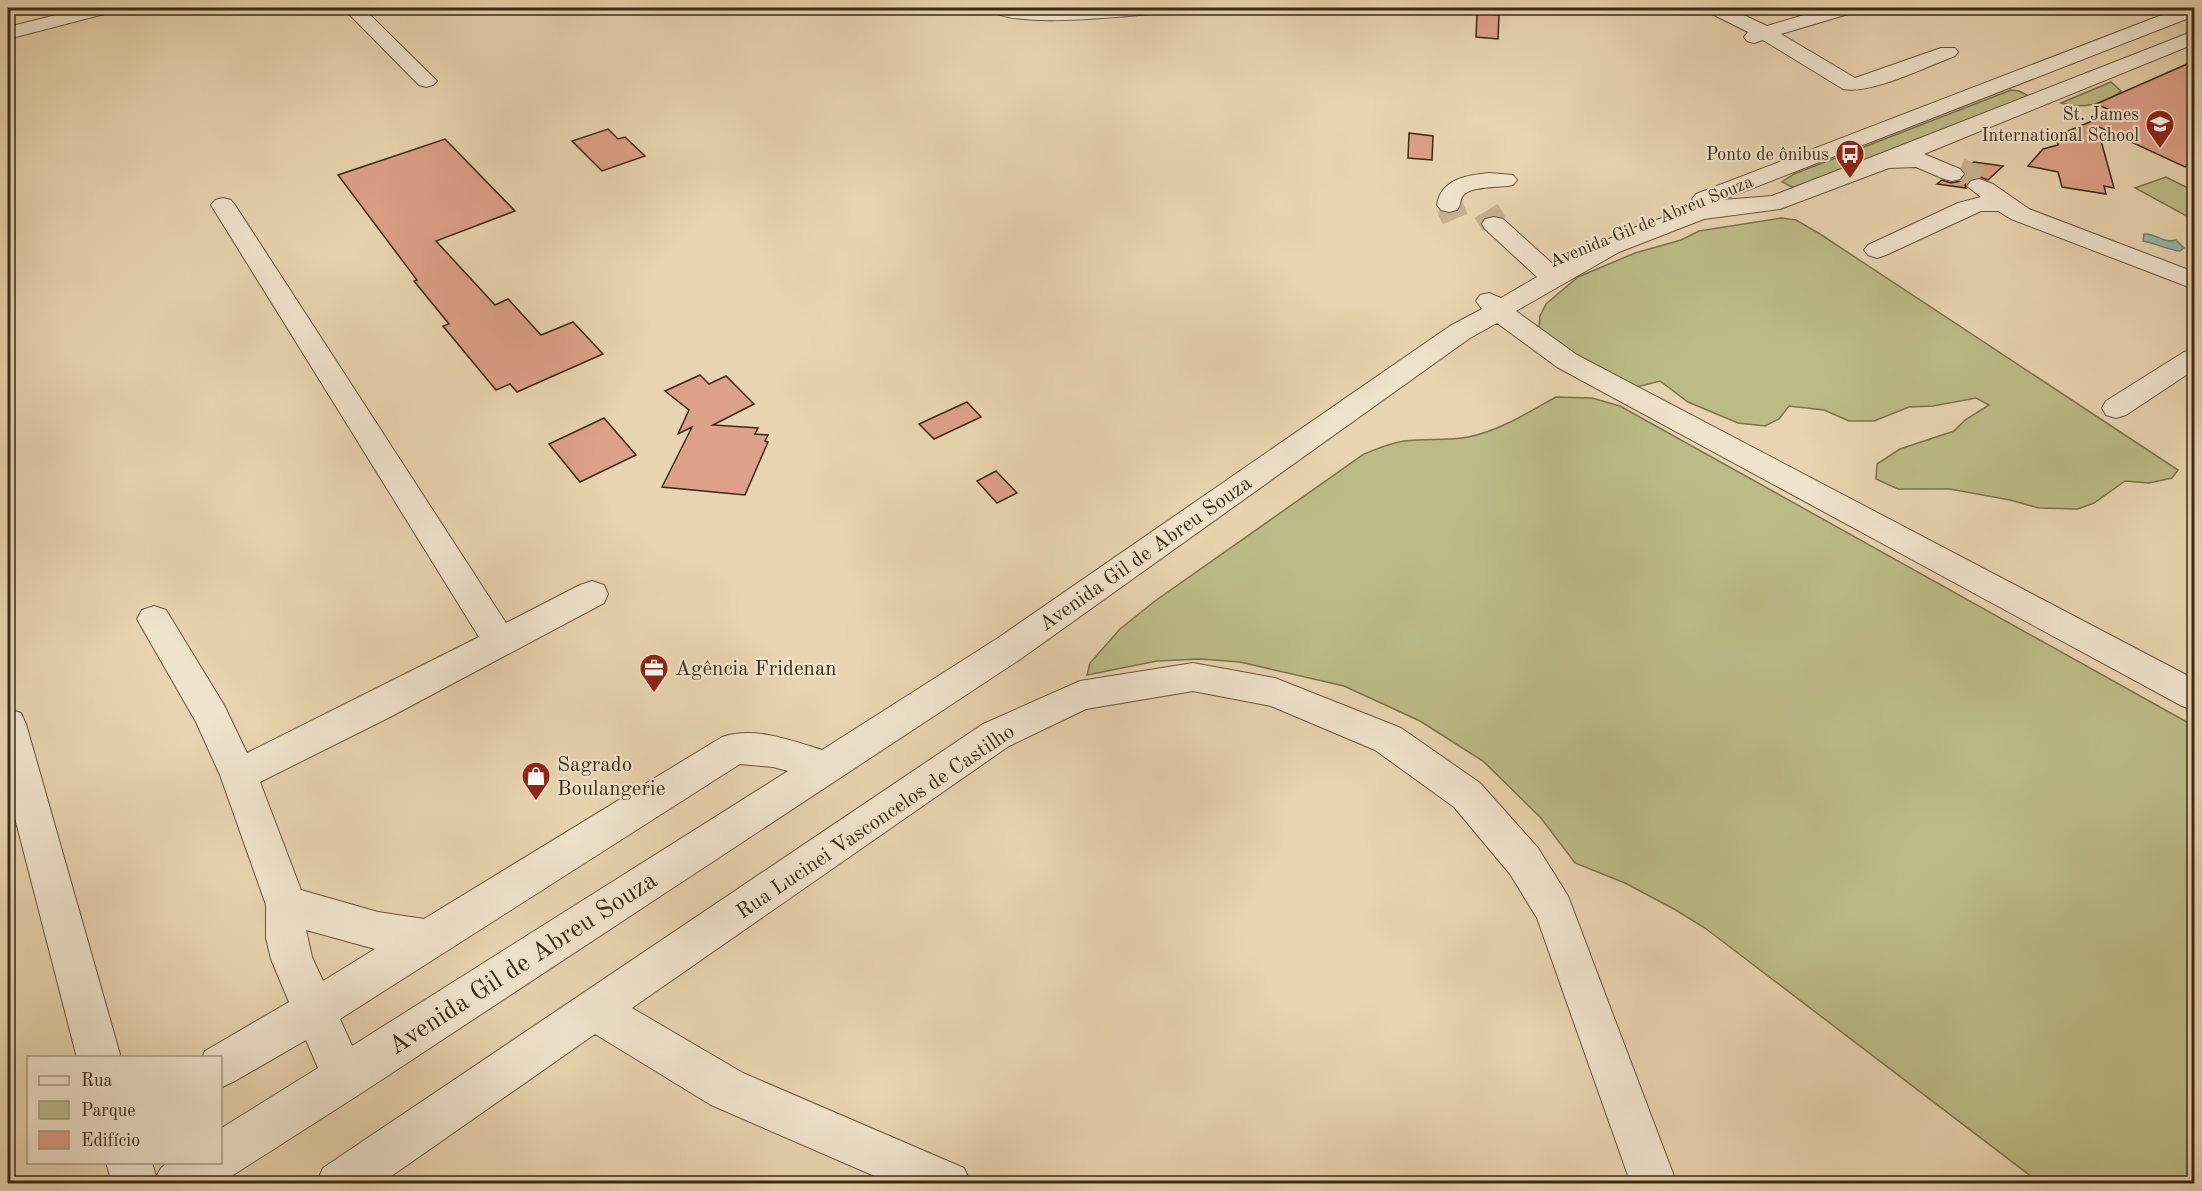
<svg xmlns="http://www.w3.org/2000/svg" width="2202" height="1191" font-family="'Old Standard TT',serif">
	<style>
		.green { fill: #bcbb87; stroke: #7c724e; stroke-width: 1.5 }
		.water { fill: #97b8ac; stroke: #737f6f; stroke-width: 1.5 }
		.building { fill: #dda088; stroke: #3c2a14; stroke-width: 1.5 }
		.lines { fill: none; stroke-linecap: round; stroke-linejoin: round }
		.minor-tunnel-far1 { stroke: #c6b291; stroke-width: 22; stroke-dasharray: 22 10; stroke-linecap: butt }
		.minor-tunnel { stroke: #c6b291; stroke-width: 27; stroke-dasharray: 27 14; stroke-linecap: butt }
		.minor-casing { stroke: #67543b; stroke-width: 2 }
		.minor { fill: #f0e3cc; fill-rule: evenodd }
		.labels { text-anchor: middle; stroke-width: 4.5; stroke-linejoin: round; paint-order: stroke }
		.far-poi-label { font-size: 18px; fill: #3c2a14; stroke: #f0e3cc; text-anchor: end }
		.far-street-label { font-size: 18px; fill: #3c2a14; stroke: #f0e3cc }
		.street-label { font-size: 21px; fill: #3c2a14; stroke: #f0e3cc }
		.poi-label { font-size: 21px; fill: #3c2a14; stroke: #f0e3cc; text-anchor: start }
		.near-street-label { font-size: 26px; fill: #3c2a14; stroke: #f0e3cc }
	</style>
	<rect width="100%" height="100%" fill="#e8d4b0"/>
	<filter id="stains"><feTurbulence type="fractalNoise" baseFrequency=".00333" numOctaves="4"/><feColorMatrix values="0 0 0 0 .2 0 0 0 0 .09 0 0 0 0 .02 0 0 0 .5 -.17"/></filter>
	<radialGradient id="worn" r=".72"><stop offset=".6" stop-color="#630" stop-opacity="0"/><stop offset="1" stop-color="#630" stop-opacity=".3"/></radialGradient>
	<path class="green" d="M2111 82 2121 91C2105 105 2080 109 2061 103Z
		M2011 90 2019 91 2029 96 1794 188 1782 182 1794 174Z
		M2166 177 2194 191V220L2135 188Z
		M1781 218 1796 220 1820 234 2178 470 2172 478 2149 483 2125 481 2094 503 2078 509 2039 508 2010 500 1950 489H1898L1876 479 1877 464 1900 449 1954 431 1965 420 1989 405 1976 398 1933 406 1909 407 1874 421H1849L1824 410 1789 406 1779 419 1765 426 1738 423 1688 402 1660 381 1633 388 1557 346 1539 328 1540 316 1546 304 1578 277 1635 253 1681 240 1699 231Z
		M1556 397 1592 398 1620 406 2194 726V1183H2040L1705 928 1674 909 1625 883 1575 863 1541 818 1483 761 1420 721 1344 686 1240 662 1200 659 1157 661 1087 675 1090 663 1120 629 1155 601 1364 454C1377 449 1390 443 1404 441 1425 438 1447 441 1468 437 1499 431 1529 412 1556 397Z"/>
	<path class="water" d="M2144 234C2155 233 2164 244 2176 240L2184 248 2180 251C2167 250 2156 243 2143 241Z"/>
	<path class="building" d="M1477 13 1499 15 1498 39 1476 37Z
		M2194 61V162L2185 167 2097 126 2114 188 2104 186 2106 194 2062 187 2058 172 2028 166 2043 149 2058 145 2056 136 2114 112 2096 104Z
		M608 129 618 139 625 137 645 156 602 171 572 141Z
		M1409 133 1433 136 1432 160 1408 158Z
		M445 139 515 211 436 241 495 305 508 299 541 335 573 322 603 354 517 392 510 384 496 390 443 326 449 324 414 281 417 280 338 175Z
		M1974 162 2003 166 1988 180 1980 177 1970 179 1965 185 1966 188 1937 184 1942 180 1951 183 1961 181 1966 174 1962 168Z
		M700 375 709 384 726 376 754 404 713 425 758 428 755 434 768 435 765 441 768 442 745 495 662 487 692 427 678 434 689 410 665 391Z
		M967 402 981 417 934 439 919 424Z
		M604 418 636 455 580 482 549 444Z
		M996 471 1017 493 997 503 977 481Z"/>
	<g class="lines">
		<path class="minor-tunnel-far1" d="M1960 169 1987 181
			M1449 205 1450 208"/>
		<path class="minor-tunnel" d="M1450 207 1455 219
			M1486 211 1494 224"/>
		<g class="minor-casing">
			<path id="minor" d="M84 8H115L112 12 8 39V27Z
				M343 8H363L433 77 437 81 433 85 426 87 419 85Z
				M989 8H1162L1159 12 1152 14C1123 16 1005 30 989 8Z
				M1705 8H1729L1767 26 1827 8H1857L1855 12 1781 34 1855 78 1941 48H1955L1958 52 1955 56C1928 66 1870 95 1843 89L1763 40 1754 43 1747 41 1744 37 1748 32 1708 12Z
				M2180 8H2194V16L1722 200 1772 196 2194 31V44L1924 154 1960 169 1964 174 1960 179 1952 181 1944 179 1916 167 1889 168 1780 209 1704 219 1619 252 1516 311 1577 355 2194 679V710L2182 706 1557 367 1497 323 1470 338 1022 658 360 1094 219 1184H112L106 1162H152L156 1177 161 1168 168 1162H220V1129L318 1068 306 1040 235 1081 220 1088V1058H202L205 1051 289 1002 271 959 266 938V905L220 775 196 722 137 619 142 610 154 606 166 610 224 705 247 753 479 637 211 205 215 200 223 198 231 200 235 205 506 623 580 585 592 581 604 585 608 594 604 603 390 717 260 782 301 890 378 912 424 919 722 737C754 726 790 740 822 750L998 638 1450 326 1482 309 1476 301 1480 295 1489 293 1501 298 1537 277 1485 229 1482 224 1485 219 1494 217 1503 219 1555 266 1625 231 1699 205 1692 199 1696 194ZM740 764 773 767 788 771 352 1046 340 1019ZM306 930 375 949 323 981 312 957Z
				M1489 173 1513 175 1517 180 1513 185C1501 188 1469 185 1462 197 1460 201 1461 205 1457 210L1449 212 1441 210 1437 205C1441 179 1467 175 1489 173Z
				M1979 179 1993 184 2029 209 2194 272V289L2011 219 1998 211H1981L1886 255 1877 258 1868 255 1864 250 1868 245 1958 203 1981 197 1967 186 1971 181Z
				M2194 349V370L2126 415 2116 418 2106 415 2102 408 2106 401 2184 352Z
				M1193 663 1275 678 1401 728 1480 783 1538 848 1568 896 1677 1184H1631L1537 918 1510 874 1454 807 1375 750 1271 706 1193 691 1086 709 1009 746 632 1008 743 1073 964 1168 971 1184H893L711 1105 595 1034 380 1184H316L323 1168 983 724 1080 681Z
				M8 709 21 713 26 724 121 1058H77L8 791Z"/>
		</g>
		<use href="#minor" class="minor"/>
	</g>
	<defs>
		<g id="school-pin" transform="scale(1.5)"><path d="M0 17L-7.5 6A9.5 9.5 0 1 1 7.5 6Z" fill="#8f2418" stroke="#f0e3cc"/><path d="M0-5L7-2L0 1L-7-2ZM-4 1L0 2.5L4 1V4Q0 6-4 4Z" fill="#fff"/></g>
		<g id="bus-pin" transform="scale(1.5)"><path d="M0 17L-7.5 6A9.5 9.5 0 1 1 7.5 6Z" fill="#8f2418" stroke="#f0e3cc"/><path d="M-5-6H5V4H4V6H2V4H-2V6H-4V4H-5ZM-3.5-4V0h7V-4ZM-3.5 1.2v1.5H-2V1.2ZM2 1.2v1.5H3.5V1.2Z" fill="#fff"/></g>
		<g id="office-pin" transform="scale(1.5)"><path d="M0 17L-7.5 6A9.5 9.5 0 1 1 7.5 6Z" fill="#8f2418" stroke="#f0e3cc"/><path d="M-6-3h4V-5.5h4V-3h4V5H-6ZM-1-4.5V-3h2v-1.5ZM-6 0V1H6V0Z" fill="#fff"/></g>
		<g id="shop-pin" transform="scale(1.5)"><path d="M0 17L-7.5 6A9.5 9.5 0 1 1 7.5 6Z" fill="#8f2418" stroke="#f0e3cc"/><path d="M-5-2.5h2.3a2.7 3.5 0 0 1 5.4 0H5L5.5 6h-11ZM-1.5-2.5h3a1.5 2.3 0 0 0-3 0Z" fill="#fff"/></g>
	</defs>
	<g fill-rule="evenodd">
		<use href="#school-pin" x="2160" y="124"/>
		<use href="#bus-pin" x="1850" y="154"/>
		<use href="#office-pin" x="654" y="668"/>
		<use href="#shop-pin" x="536" y="776"/>
	</g>
	<g class="labels">
		<g class="far-poi-label">
			<text x="2139" y="120">St. James<tspan x="2139" dy="21">International School</tspan></text>
			<text x="1829" y="160">Ponto de ônibus</text>
		</g>
		<g class="far-street-label">
			<text transform="translate(1651 221) rotate(-22)" y="6">Avenida Gil de Abreu Souza</text>
		</g>
		<g class="street-label">
			<text transform="translate(1145 553) rotate(-35)" y="7">Avenida Gil de Abreu Souza</text>
			<text transform="translate(875 821) rotate(-34)" y="7">Rua Lucinei Vasconcelos de Castilho</text>
		</g>
		<g class="poi-label">
			<text x="675" y="675">Agência Fridenan</text>
			<text x="557" y="771">Sagrado<tspan x="557" dy="24">Boulangerie</tspan></text>
		</g>
		<g class="near-street-label">
			<text transform="translate(522 962) rotate(-33)" y="9">Avenida Gil de Abreu Souza</text>
		</g>
	</g>
	<rect width="2202" height="1191" fill="none" stroke="#e8d4b0" stroke-width="30"/>
	<rect x="9" y="9" width="2184" height="1173" fill="none" stroke="#3c2a14" stroke-width="3"/>
	<rect x="15" y="15" width="2172" height="1161" fill="none" stroke="#3c2a14" stroke-width="1.5"/>
	<rect x="27" y="1056" width="195" height="108" fill="#f0e3cc" stroke="#a89982" stroke-width="1.5"/>
	<rect x="39" y="1076" width="30" height="9" fill="#f0e3cc" stroke="#a89982" stroke-width="1.5"/>
	<text x="81" y="1086" font-size="18" fill="#3c2a14">Rua</text>
	<rect x="39" y="1101" width="30" height="18" fill="#bcbb87" stroke="#a89982" stroke-width="1.5"/>
	<text x="81" y="1116" font-size="18" fill="#3c2a14">Parque</text>
	<rect x="39" y="1131" width="30" height="18" fill="#dda088" stroke="#a89982" stroke-width="1.5"/>
	<text x="81" y="1146" font-size="18" fill="#3c2a14">Edifício</text>
	<rect width="100%" height="100%" filter="url(#stains)"/>
	<rect width="100%" height="100%" fill="url(#worn)"/>
</svg>
